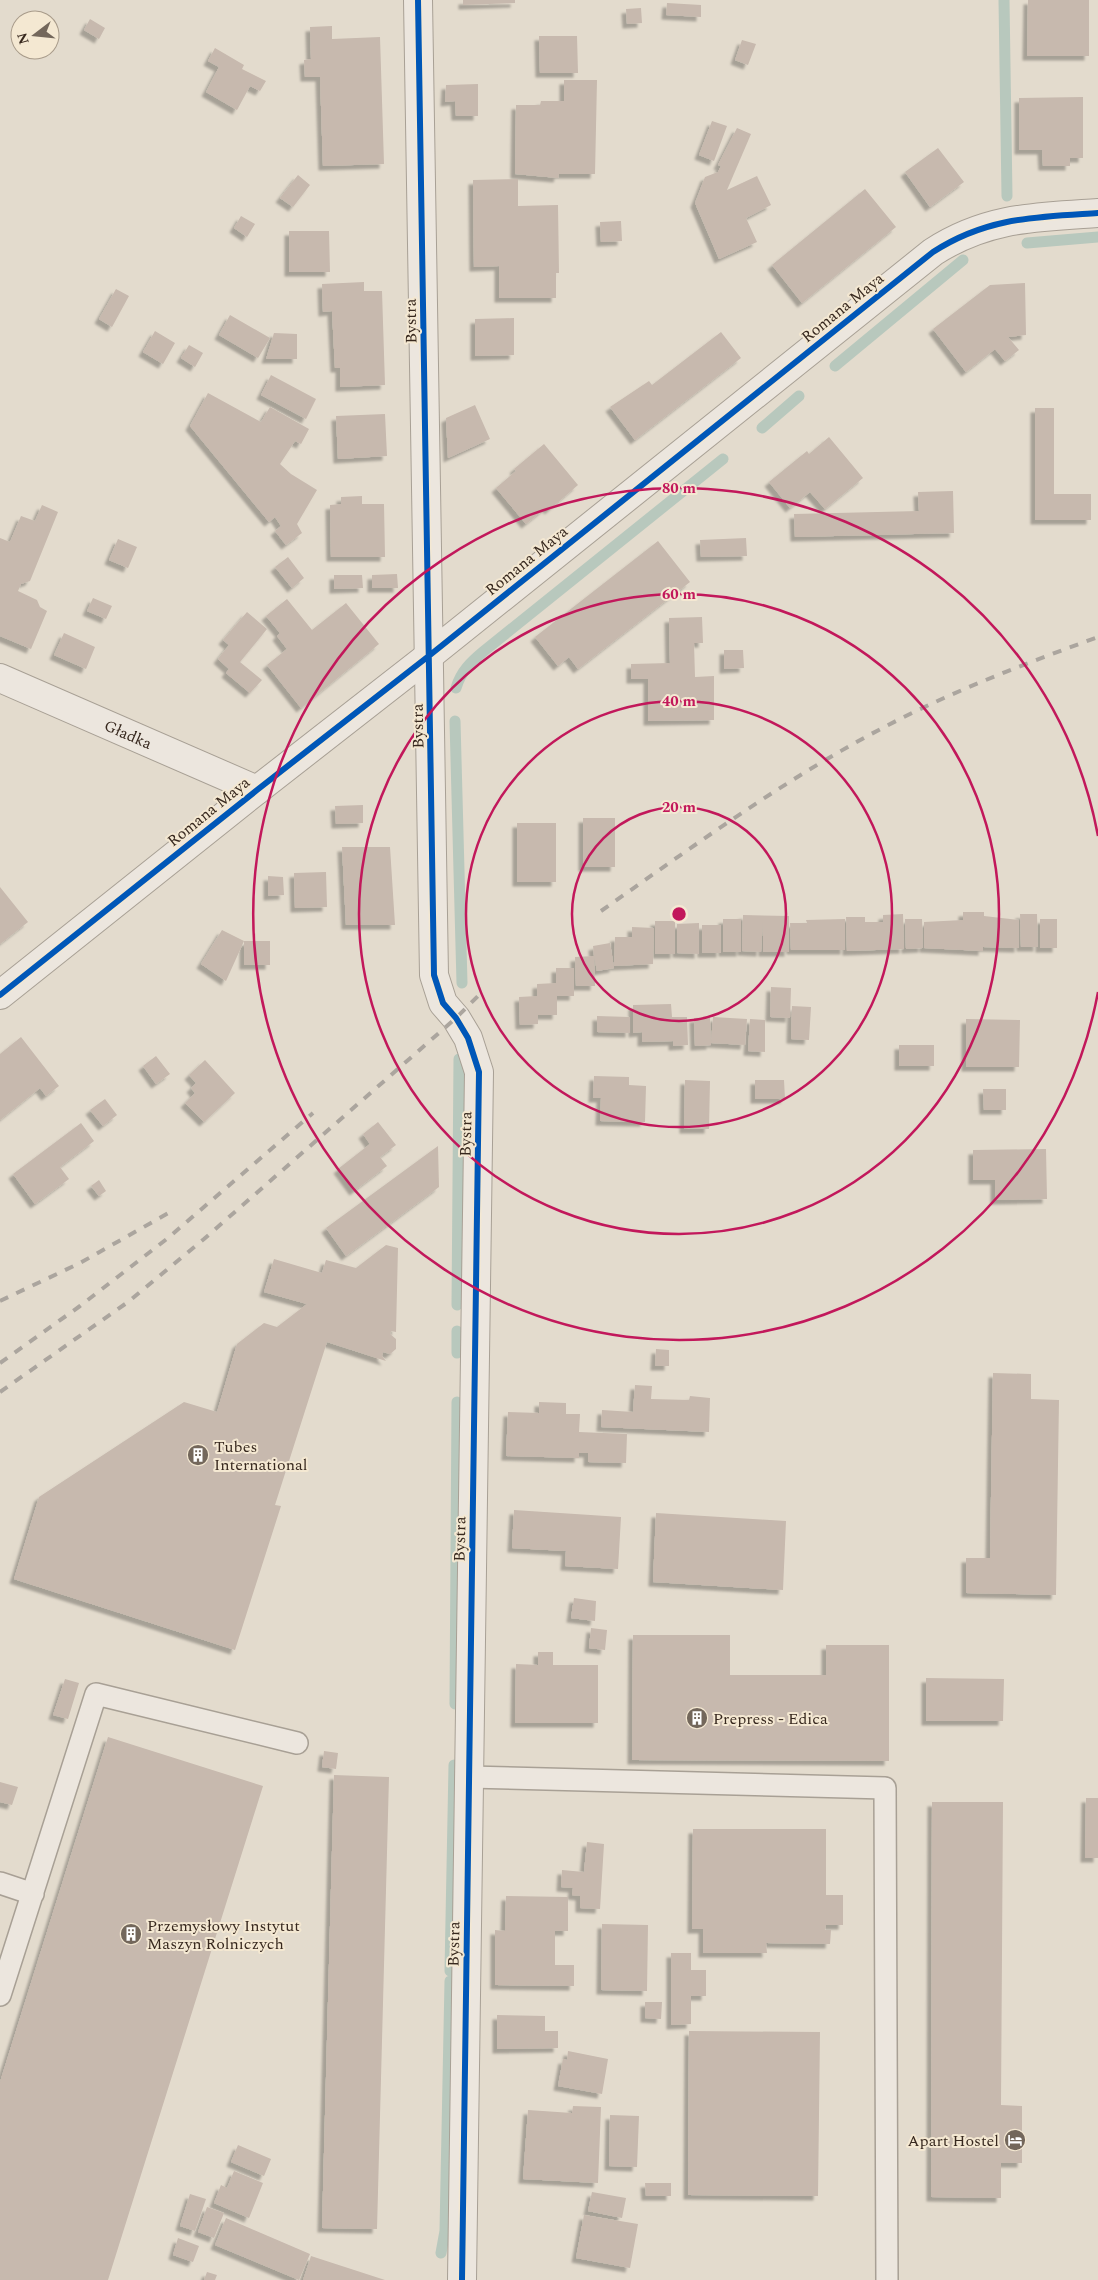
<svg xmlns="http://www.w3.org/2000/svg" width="1098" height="2280" font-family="Spectral,serif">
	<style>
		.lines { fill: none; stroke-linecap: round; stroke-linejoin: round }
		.stream { stroke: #b8c8bd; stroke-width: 11 }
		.building { fill: #c7b9ae; filter: url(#shadow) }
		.service-casing { stroke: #a8a095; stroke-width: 24 }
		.minor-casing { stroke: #a8a095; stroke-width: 30 }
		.service { stroke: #ece6de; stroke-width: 21 }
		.minor { stroke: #ece6de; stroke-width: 28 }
		.rail { stroke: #aba59e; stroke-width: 4; stroke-dasharray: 9 9; stroke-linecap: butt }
		.cycleway-casing { stroke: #f4e8d2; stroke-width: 9 }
		.cycleway { stroke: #0057b8; stroke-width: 6 }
		.ring { fill: none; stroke: #c2185b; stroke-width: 2.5 }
		.labels { text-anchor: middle; stroke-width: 4; stroke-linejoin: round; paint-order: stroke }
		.street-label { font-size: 16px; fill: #37281e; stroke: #f4e8d2 }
		.poi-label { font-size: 16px; fill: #37281e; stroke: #f4e8d2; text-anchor: start }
		.centre { fill: #c2185b; stroke: #f4e8d2; stroke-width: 2.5 }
		.ring-label { font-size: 15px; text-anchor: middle; font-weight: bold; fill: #c2185b; stroke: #f4e8d2; stroke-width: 4; stroke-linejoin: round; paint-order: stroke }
	</style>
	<defs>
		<filter id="shadow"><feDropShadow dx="-4.5" dy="4.5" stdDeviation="1" flood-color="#0004"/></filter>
	</defs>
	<rect width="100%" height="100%" fill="#e3dbcd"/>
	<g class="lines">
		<path class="stream" d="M1004 0 1007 196
			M1027 243 1098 237
			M835 366 963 260
			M762 428 799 396
			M456 688C461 671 471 662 484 651L723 459
			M455 721 462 983
			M457 1305 459 1059
			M457 1353V1331
			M455 1704 457 1402
			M450 1971 454 1765
			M441 2253 445 2231 450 1981"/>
	</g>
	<path class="building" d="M463 0H515V3L463 5Z
		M1028 0H1089V56H1027Z
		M667 3 701 5V17L666 15Z
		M641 8 642 23 627 24 626 9Z
		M90 19 105 28 99 39 84 30Z
		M332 26V39L380 37 384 164 323 166 320 77H305L304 60 311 59 310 27Z
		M539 36H577L578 73H540Z
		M742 40 756 44 748 65 735 60Z
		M215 48 244 65 242 69 266 81 260 91 250 86 237 110 206 92 219 67 208 61Z
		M564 80H597L595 174H559L558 178 515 174 516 105H540L541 101H564Z
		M478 84V116H456L455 101 445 102 446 85Z
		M1083 97V158H1070V166H1043L1042 150H1019V98Z
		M712 121 727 126 714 161 699 155Z
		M737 128 751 134 727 190 757 176 771 205 746 218 757 242 719 259 695 203 705 177 718 172 721 166 718 165Z
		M938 148 964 182 930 207 905 172Z
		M298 175 310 185 293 207 280 198Z
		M518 179V206L558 205 559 273H556V298H499V266L474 267 473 180Z
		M865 189 896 227 802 303 772 265Z
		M241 216 255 224 247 237 234 228Z
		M621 221 622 241 601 242 600 222Z
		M289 231H329L330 272H289Z
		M364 282V291H382L385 385 340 387V368H335L332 311 323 312 322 284Z
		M1025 283 1026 335 1008 337 1019 350 1005 361 995 349 966 372 933 329 990 285Z
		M116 289 129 296 112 327 99 319Z
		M230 315 270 338 258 358 219 335Z
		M514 318V355L475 356V319Z
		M155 331 175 343 163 364 143 352Z
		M721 332 741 358 635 440 610 407 649 381 652 385Z
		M274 333 297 334V359H266Z
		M189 345 203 353 195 367 181 358Z
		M271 375 316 399 306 419 261 395Z
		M208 393 261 422 270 407 309 429 301 444 295 441 280 464 291 474 317 490 297 524 302 533 286 545 275 531 281 526 275 517 269 522 190 426Z
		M475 405 490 439 448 458 446 418Z
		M1035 408H1054V494H1091V520H1035Z
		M385 414 387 456 338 459 336 416Z
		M829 437 863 478 825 509 810 492 790 508 769 482 807 451 809 454Z
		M544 444 578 485 549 510 547 507 526 524 496 488 516 471 514 469Z
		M953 491 954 533 795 537 794 514 919 511 918 492Z
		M362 496V504H384L385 557H331L330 505 341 504V497Z
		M42 505 58 512 30 581 21 584 18 591 37 600 40 607 47 611 31 649 0 636V538L10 542 21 516 35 521Z
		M746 538 747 556 701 557 700 540Z
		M118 539 137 547 128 568 109 560Z
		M658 541 690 582 578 669 569 657 558 666 535 637Z
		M288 557 304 578 292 588 275 567Z
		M397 574 398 588H372V575Z
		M334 575H362L363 588 334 589Z
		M93 598 112 606 106 619 87 611Z
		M287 599 312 630 346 603 379 644 301 708 267 665 287 649 277 636 280 633 266 616Z
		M247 612 267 629 240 662 262 680 250 693 226 673 229 669 218 659 229 645 223 640Z
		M702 617 703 643H694L695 677 714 676V720L648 721V679H631V664L670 663 669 618Z
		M64 633 95 647 86 669 54 655Z
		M724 650H743L744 668 724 669Z
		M363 805V823L336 824 335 806Z
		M583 818H615V867H583Z
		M517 823H556V882H517Z
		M342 847H390L395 925H346Z
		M326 872 327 907 295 908 294 873Z
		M268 876 283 877 284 895 268 896Z
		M0 887 28 922 0 944Z
		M963 912H984V916L1019 920V948L983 947V951L924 948V922L963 920Z
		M903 914 904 949 847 951 846 917H865V922H883V915Z
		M1020 914H1037L1038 947H1021Z
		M743 915 789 916V952H763V922L761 952 742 951Z
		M723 919H741V952H723Z
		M845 919V950H791L790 923H807L806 920Z
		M905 919H922L923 948 906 949Z
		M1040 919H1057V948H1040Z
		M655 921H675V954H655Z
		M699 923V954L677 953V924Z
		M702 925H721V953H702Z
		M632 927 654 928 653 964 614 966 615 937H632Z
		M222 930 244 941H270V965H244V941L226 981 201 964Z
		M610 943 614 968 597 971 594 956 595 986H576L575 957 594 956 593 946Z
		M556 968H574V996H557V1015H538V1024L520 1025 519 997 537 996V984L556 983Z
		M771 987 791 988 790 1018 770 1017Z
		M671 1004 672 1017H687L688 1045 673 1046V1041L642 1042V1032L633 1033V1005Z
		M792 1006 811 1007 809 1040 791 1039Z
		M597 1016 630 1017V1033L597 1032Z
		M710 1017 711 1045 695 1046 694 1018Z
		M713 1017 747 1019 745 1045 711 1043Z
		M750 1019 765 1020V1052L748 1051Z
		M966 1019 1020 1020 1019 1067H966Z
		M21 1037 59 1086 46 1096 40 1088 0 1120V1054Z
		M899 1045H934V1066H899Z
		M156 1056 170 1074 156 1084 143 1066Z
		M205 1060 235 1093 204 1122 185 1103 195 1093 191 1088 196 1083 189 1075Z
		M594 1076 629 1077V1085L646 1086 645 1122 600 1121 601 1098H593Z
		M685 1080 710 1081 709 1129H684Z
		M755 1080H784L785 1099H755Z
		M983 1089H1006V1110H984Z
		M105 1099 117 1115 103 1126 90 1110Z
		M378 1122 396 1145 380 1157 387 1166 354 1191 338 1169 370 1144 363 1134Z
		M81 1123 94 1141 60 1167 69 1179 35 1204 13 1174Z
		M438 1146 439 1187 346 1256 326 1228Z
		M1046 1149 1047 1199 995 1200V1180H973V1150Z
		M99 1180 106 1191 99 1196 91 1186Z
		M386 1245 398 1248 396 1332 391 1331 390 1334 396 1339V1349L390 1354 383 1352 382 1356 386 1361 327 1342 275 1505 281 1506 235 1650 14 1579 39 1497 184 1402 217 1412 237 1344 264 1323 277 1327 307 1304 264 1292 274 1259 322 1273 326 1260 356 1268Z
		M656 1349 669 1350V1366H655Z
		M993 1373 1031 1374V1399L1059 1400 1056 1595 966 1593V1558H990Z
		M635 1385 652 1386 651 1399 689 1400 690 1396 710 1398 709 1432 601 1427 602 1410 633 1412Z
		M539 1402 566 1403V1414H580L579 1432 627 1434 626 1463 588 1462V1453H579V1458L506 1456 508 1412 539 1413Z
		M514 1510 621 1517 618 1569 565 1566 566 1551 512 1548Z
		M656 1513 786 1521 783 1590 653 1582Z
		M574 1598 596 1601 595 1621 571 1618Z
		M591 1628 607 1630 605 1650 589 1648Z
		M633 1635H730V1675H826V1645H889V1761L632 1760Z
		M538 1652H553V1665H598V1723H515L516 1664 538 1665Z
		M926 1678 1004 1679 1003 1721H926Z
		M65 1679 79 1683 68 1719 53 1715Z
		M108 1737 263 1786 108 2280H0V2082Z
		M324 1751 338 1753 336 1769 322 1767Z
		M334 1775 389 1777 377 2229 322 2228Z
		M0 1782 18 1787 12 1805 0 1802Z
		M1086 1798H1098V1858H1085Z
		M932 1802H1003L1001 2105 1022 2106V2163H1001V2198L931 2197Z
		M693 1829H826V1895H843V1925H826L825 1930H831L830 1944 766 1943 767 1953H703V1929H692Z
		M587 1842 604 1844 600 1909 580 1908V1896L572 1895 573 1888 561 1887 562 1870 584 1872Z
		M506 1896 568 1897V1931H555V1965H574V1986L495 1985V1930L505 1931Z
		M602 1924 648 1925 647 1991 601 1990Z
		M671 1953H691V1970H706V1996H691V2024L671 2025Z
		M645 2002H662L661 2019 645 2018Z
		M497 2015 545 2016V2031H558V2048L497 2049Z
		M689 2031 820 2032 818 2196 688 2195Z
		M568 2051 608 2059 602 2094 558 2086 563 2059 567 2060Z
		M573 2106 601 2107 598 2183 523 2179 528 2110 572 2113Z
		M610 2115 639 2116 637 2167 609 2166Z
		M238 2145 271 2159 264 2176 231 2162Z
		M234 2171 263 2183 249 2218 214 2203 221 2185 227 2188Z
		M645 2183H671V2196H646Z
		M592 2192 626 2198 622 2218 588 2211Z
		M190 2194 206 2199 195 2231 180 2226Z
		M207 2207 224 2213 214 2238 198 2232Z
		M584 2215 638 2224 630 2268 576 2258Z
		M226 2218 310 2254 299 2280 215 2245Z
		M178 2238 199 2246 193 2262 173 2255Z
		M311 2256 385 2280H303Z
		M207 2272 217 2275 215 2280H204Z"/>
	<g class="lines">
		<g class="service-casing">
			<path id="service" d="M469 1777 885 1788 887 2280
				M0 1883 33 1894
				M0 1995 96 1694 297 1743"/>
		</g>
		<g class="minor-casing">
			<g id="minor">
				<path d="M418 0 434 975 443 1003 456 1018 468 1038 479 1072 462 2280"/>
				<path id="s1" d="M0 678 257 790"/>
				<path d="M0 995 257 790 430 655 933 252C987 217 1036 217 1098 213"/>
			</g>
		</g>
		<use href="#service" class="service"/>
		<use href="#minor" class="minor"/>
		<path class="rail" d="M601 911C698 843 793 773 898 720 963 687 1030 662 1098 637
			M0 1301 80 1263 172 1211
			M0 1363 80 1306 168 1238 313 1113
			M0 1392 128 1302 204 1239 456 1018 478 996"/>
		<g class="cycleway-casing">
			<path id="cycleway" d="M418 0 434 975 443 1003 456 1018 468 1038 479 1072 462 2280
				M0 995 257 790 430 655 933 252C987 217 1036 217 1098 213"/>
		</g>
		<use href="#cycleway" class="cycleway"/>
	</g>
	<g class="ring">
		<circle cx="679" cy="914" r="107"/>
		<circle cx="679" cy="914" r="213"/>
		<circle cx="679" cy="914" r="320"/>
		<path d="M1098 992A426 426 0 1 1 1098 836"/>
	</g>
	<defs>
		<g id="building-disc" transform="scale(1.125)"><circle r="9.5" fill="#73675b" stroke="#f4e8d2"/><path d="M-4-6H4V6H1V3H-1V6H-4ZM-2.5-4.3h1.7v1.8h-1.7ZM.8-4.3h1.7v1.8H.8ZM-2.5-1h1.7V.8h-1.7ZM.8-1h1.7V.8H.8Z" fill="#fff"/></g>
		<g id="hotel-disc" transform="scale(1.125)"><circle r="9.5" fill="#73675b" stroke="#f4e8d2"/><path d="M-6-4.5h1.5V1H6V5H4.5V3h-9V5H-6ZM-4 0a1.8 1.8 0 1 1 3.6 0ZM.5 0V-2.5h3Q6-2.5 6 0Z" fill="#fff"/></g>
	</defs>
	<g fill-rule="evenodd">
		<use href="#building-disc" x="198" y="1455"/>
		<use href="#building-disc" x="697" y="1718"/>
		<use href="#building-disc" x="131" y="1934"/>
		<use href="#hotel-disc" x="1015" y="2140"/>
	</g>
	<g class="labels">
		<g class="street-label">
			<text transform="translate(842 307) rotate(-39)" y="6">Romana Maya</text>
			<text transform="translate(410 321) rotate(-91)" y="6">Bystra</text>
			<text transform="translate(526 560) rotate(-39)" y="6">Romana Maya</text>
			<text transform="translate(417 726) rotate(-91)" y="6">Bystra</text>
			<text dy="6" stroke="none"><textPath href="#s1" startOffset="140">Gładka</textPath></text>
			<text transform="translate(208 811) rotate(-39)" y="6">Romana Maya</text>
			<text transform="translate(465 1134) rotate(-89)" y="6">Bystra</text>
			<text transform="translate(459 1539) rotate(-89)" y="6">Bystra</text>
			<text transform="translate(453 1944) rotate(-89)" y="6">Bystra</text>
		</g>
		<g class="poi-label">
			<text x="214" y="1452">Tubes<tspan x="214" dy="18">International</tspan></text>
			<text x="713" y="1724">Prepress - Edica</text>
			<text x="147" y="1931">Przemysłowy Instytut<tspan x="147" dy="18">Maszyn Rolniczych</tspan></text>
			<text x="999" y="2146" text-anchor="end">Apart Hostel</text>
		</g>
	</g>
	<circle cx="679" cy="914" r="8" class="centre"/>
	<g class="ring-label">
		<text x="679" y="493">80 m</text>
		<text x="679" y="599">60 m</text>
		<text x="679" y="706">40 m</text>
		<text x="679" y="812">20 m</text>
	</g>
	<g transform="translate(35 35) rotate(254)"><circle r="24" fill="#f4e8d2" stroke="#a89b8a"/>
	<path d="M0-4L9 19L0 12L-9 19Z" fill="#73675b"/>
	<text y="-8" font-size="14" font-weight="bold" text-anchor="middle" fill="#37281e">N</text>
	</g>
</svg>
